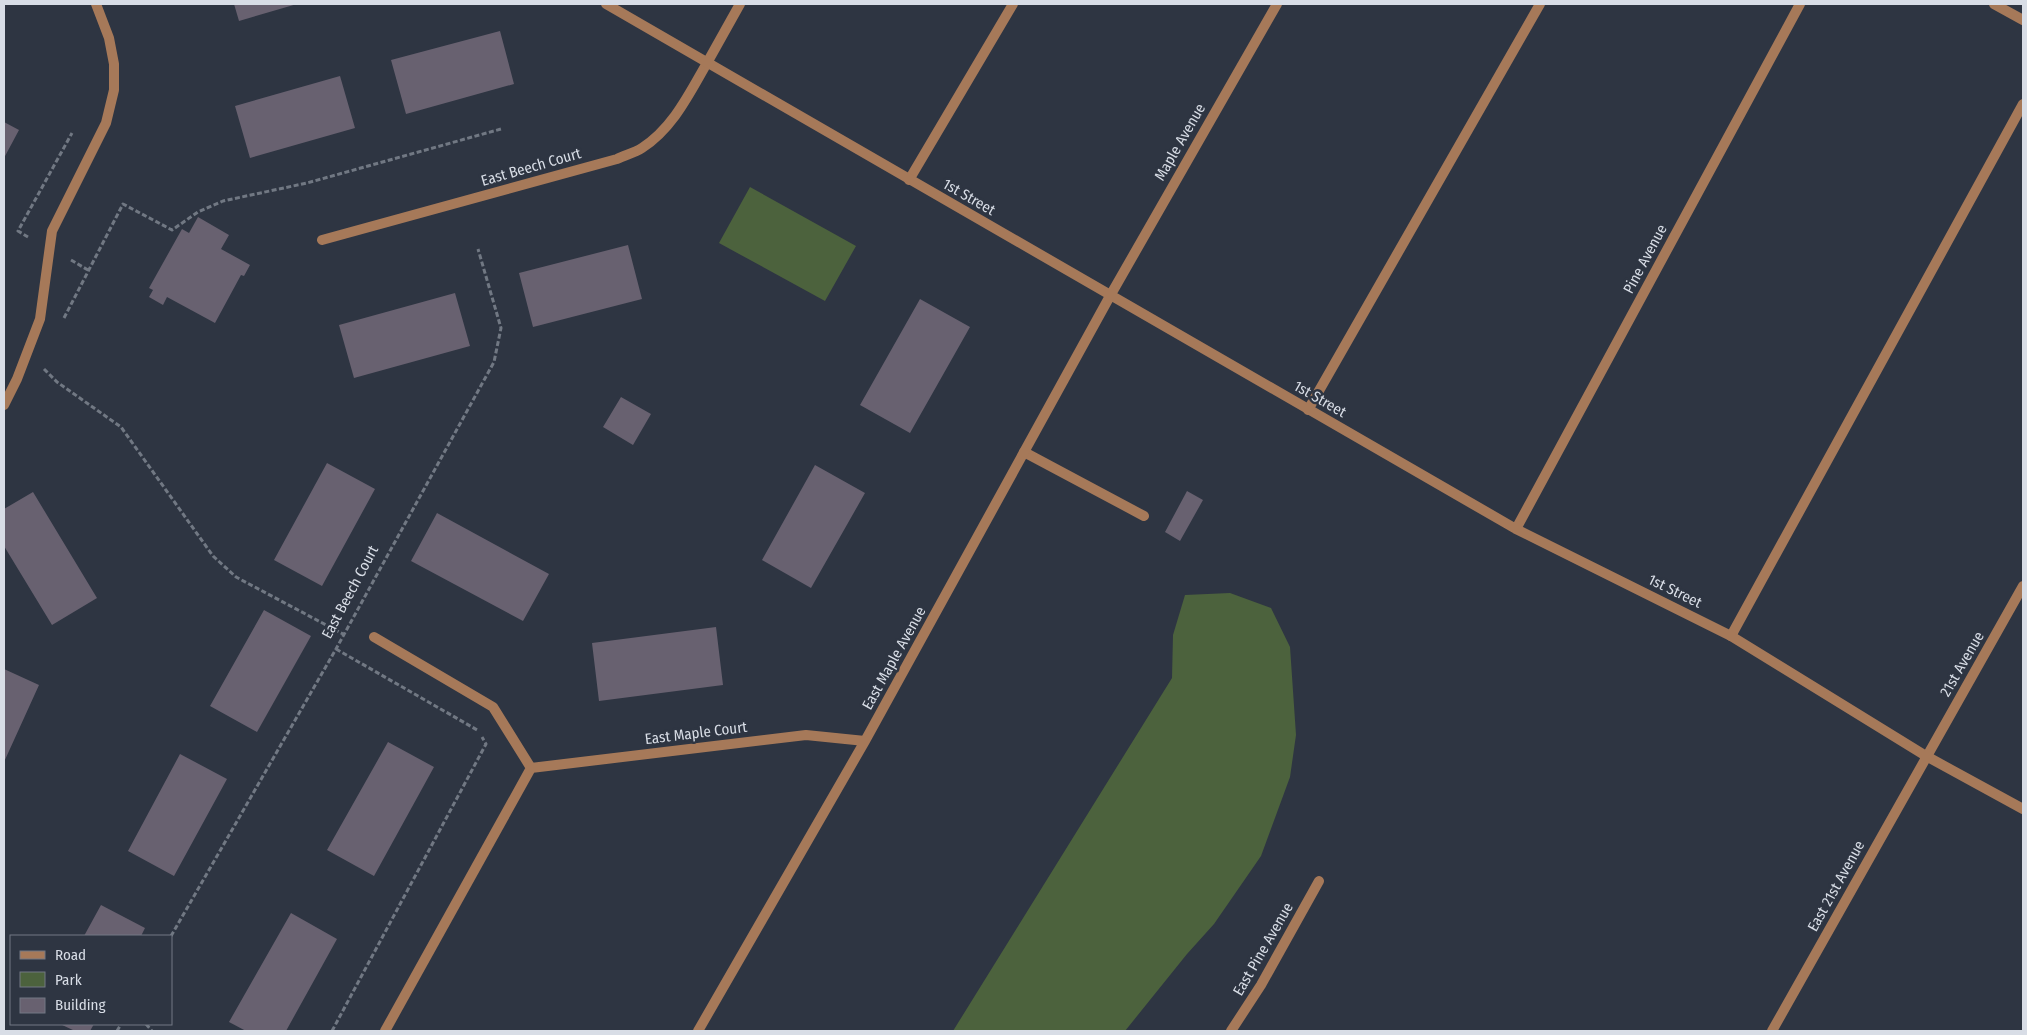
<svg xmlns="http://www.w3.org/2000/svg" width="2027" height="1035" font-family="'Fira Sans Condensed',sans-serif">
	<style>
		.green { fill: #4c623d }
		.building { fill: #686170 }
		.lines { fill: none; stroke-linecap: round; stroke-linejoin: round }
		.path { stroke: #717883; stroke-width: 3; stroke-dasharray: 5 2.5; stroke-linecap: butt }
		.lane { stroke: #a67959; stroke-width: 10 }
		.street { stroke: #a67959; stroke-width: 10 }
		.labels { text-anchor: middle; stroke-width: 5; stroke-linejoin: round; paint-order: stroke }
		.street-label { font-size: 15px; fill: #d8dde6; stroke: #2e3542 }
	</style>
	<rect width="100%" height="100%" fill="#2e3542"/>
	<path class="green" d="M750 187 856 246 825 301 719 243Z
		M1230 593 1271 608 1290 647 1296 735 1290 777 1261 856 1214 924 1187 954 1125 1031H953L1172 678 1173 635 1185 595Z"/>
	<path class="building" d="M234 4H297L239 21Z
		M500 31 514 84 406 114 391 60Z
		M340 76 355 128 250 158 235 106Z
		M4 122 19 130 4 158Z
		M198 217 229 235 221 249 250 265 244 276 241 275 215 323 167 297 163 305 149 297 153 290 149 288 182 229 189 233Z
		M628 245 642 299 533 327 519 273Z
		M455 293 470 346 354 378 339 325Z
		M920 299 970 327 910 433 860 405Z
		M621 397 651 414 633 445 603 427Z
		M327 463 375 489 322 586 274 560Z
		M815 465 865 493 811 588 762 560Z
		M1187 491 1203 500 1180 541 1165 532Z
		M33 492 97 598 52 625 4 546V509Z
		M437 513 549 574 523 621 411 561Z
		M264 610 311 636 257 732 210 706Z
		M716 627 723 685 599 701 592 643Z
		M4 669 39 685 4 762Z
		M388 742 434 767 374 876 327 850Z
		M180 754 227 779 174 876 128 851Z
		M101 905 145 928 141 936H84Z
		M291 913 337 939 286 1031H246L229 1022Z
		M60 1024H94L90 1031H75Z"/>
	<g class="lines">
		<path class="path" d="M28 237 18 231 72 133
			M71 260 88 270
			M64 318 123 204 172 230 198 212 223 201 307 183 501 129
			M44 369 57 382 121 427 213 556 236 577 343 634
			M336 649 479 731
			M171 936 336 649 494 362 501 328 478 249
			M146 1024 152 1031
			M117 1031 121 1024
			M332 1031 486 744 482 737"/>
		<path class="lane" d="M909 180 1013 4
			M322 240 617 159C625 155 634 153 642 148 673 128 689 94 707 63
			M4 405 17 379 40 319 52 231 106 123 114 90V64L109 38 96 4
			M1308 410 1540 4
			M1024 452 1144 516
			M1731 636 2023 104"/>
		<path class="street" d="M606 4 1516 529 1731 636 1926 756 2023 809
			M1994 4 2023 20
			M707 63 740 4
			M1516 529 1800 4
			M374 637 493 707 531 768 806 735 865 741
			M385 1031 531 768
			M698 1031 865 741 1110 296 1277 4
			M1231 1031 1261 985 1319 881
			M1772 1031 2023 586"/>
	</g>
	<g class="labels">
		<g class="street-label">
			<text transform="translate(1180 142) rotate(-60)" y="5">Maple Avenue</text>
			<text transform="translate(531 167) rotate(-16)" y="5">East Beech Court</text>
			<text transform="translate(969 197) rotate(30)" y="5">1st Street</text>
			<text transform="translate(1645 259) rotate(-62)" y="5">Pine Avenue</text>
			<text transform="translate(1320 399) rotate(30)" y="5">1st Street</text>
			<text transform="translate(1675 591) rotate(26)" y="5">1st Street</text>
			<text transform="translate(350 592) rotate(-62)" y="5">East Beech Court</text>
			<text transform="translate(894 658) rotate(-61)" y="5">East Maple Avenue</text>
			<text transform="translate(1962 664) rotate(-60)" y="5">21st Avenue</text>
			<text transform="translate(696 733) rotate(-7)" y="5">East Maple Court</text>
			<text transform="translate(1836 886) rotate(-61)" y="5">East 21st Avenue</text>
			<text transform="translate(1263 949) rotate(-60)" y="5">East Pine Avenue</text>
		</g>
	</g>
	<rect width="2027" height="1035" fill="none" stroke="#d8dde6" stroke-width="10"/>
	<rect x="10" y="935" width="162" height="90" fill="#2e3542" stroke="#727884"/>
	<rect x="20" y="951" width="25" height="8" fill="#a67959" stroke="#727884"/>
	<text x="55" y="960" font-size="15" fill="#d8dde6">Road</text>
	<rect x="20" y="972" width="25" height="15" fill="#4c623d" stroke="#727884"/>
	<text x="55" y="985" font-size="15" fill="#d8dde6">Park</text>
	<rect x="20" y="998" width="25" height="15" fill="#686170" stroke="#727884"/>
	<text x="55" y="1010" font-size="15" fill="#d8dde6">Building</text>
</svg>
